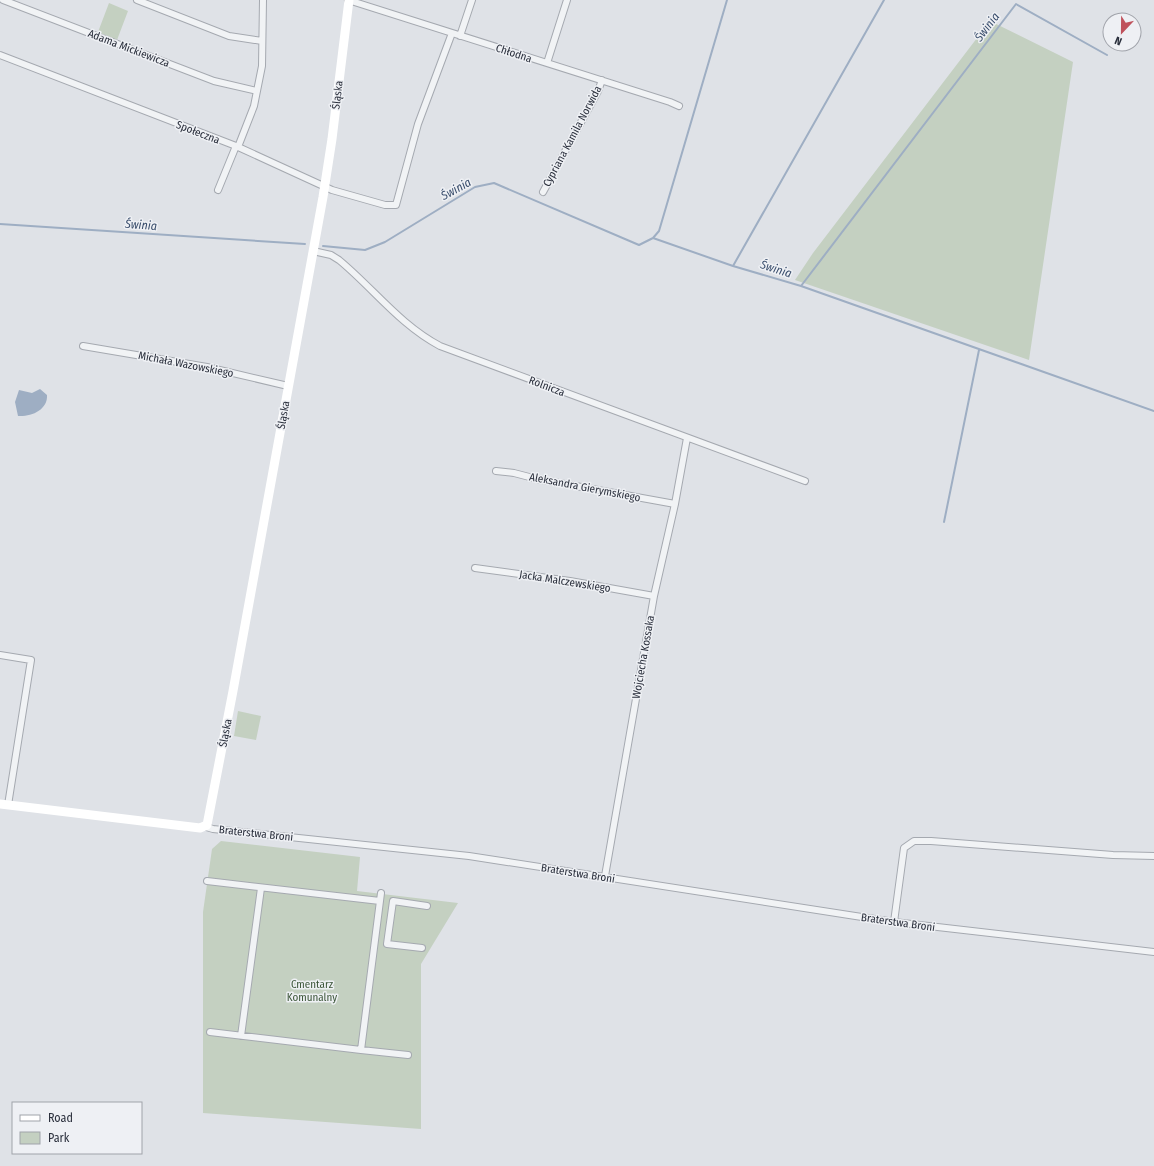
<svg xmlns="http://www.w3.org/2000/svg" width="1154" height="1166" font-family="'Fira Sans Condensed',sans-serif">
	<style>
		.green { fill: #c4d0c1 }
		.water { fill: #9eaec3 }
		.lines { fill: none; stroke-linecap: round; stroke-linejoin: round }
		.stream { stroke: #9eaec3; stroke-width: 2 }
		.street-casing { stroke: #a5a9b0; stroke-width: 8 }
		.street { stroke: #f1f3f5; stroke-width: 6 }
		.secondary { stroke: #fff; stroke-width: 9 }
		.labels { text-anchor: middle; stroke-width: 3; stroke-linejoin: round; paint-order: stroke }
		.street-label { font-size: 11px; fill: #2a2f3c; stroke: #eef0f4 }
		.park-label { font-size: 11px; fill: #3c5639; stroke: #eef0f4 }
		.water-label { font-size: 12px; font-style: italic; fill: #384c6b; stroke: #eef0f4 }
	</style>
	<rect width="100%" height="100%" fill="#dfe2e7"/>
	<path class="green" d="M109 3 128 11 117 40 98 32Z
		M990 21 1073 62 1029 360 795 280 813 253Z
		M238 711 261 716 256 740 234 736Z
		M221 841 360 857 357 891 458 903 421 964V1129L203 1113V912L212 849Z"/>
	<path class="water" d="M40 389 47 395C48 410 31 417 18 416L15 402 19 390 32 393Z"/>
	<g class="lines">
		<path class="stream" d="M0 224 305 244
			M653 238 659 231 727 0
			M323 246 365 250 385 242 475 187 494 183 639 245 653 238 733 266 801 286 1016 4 1107 55
			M733 266 884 0
			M801 286 1154 411
			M944 522 979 350"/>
		<g class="street-casing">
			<path id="street" d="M3 0 214 81 257 91
				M137 0 229 36 262 41
				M348 0 670 102 679 106
				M460 36 472 0
				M0 55 236 146 332 190 385 205H396L418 124 452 33
				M547 63 567 0
				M238 147 254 106 262 66 263 0
				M218 190 236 146
				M543 192 598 91 602 80
				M313 251 331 255 339 260C373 288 400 325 440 346L805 481
				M83 346 207 367 288 386
				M496 471 514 473 537 479 675 504
				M475 568 570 581 654 596
				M0 655 31 660 8 805
				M206 827 213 829 469 856 894 922 1154 952
				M605 876 654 596 675 504 687 438
				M207 881 380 901
				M381 893 361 1050 408 1055
				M894 922 904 848 914 841H931L1113 855 1154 856
				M422 948 387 944 393 901 427 906
				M210 1032 361 1050
				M241 1036 261 888"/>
		</g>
		<use href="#street" class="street"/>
		<path class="secondary" d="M0 804 200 828 207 825 233 691 323 197 332 139 349 0"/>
	</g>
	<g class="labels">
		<g class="street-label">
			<text transform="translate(129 48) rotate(21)" y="4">Adama Mickiewicza</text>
			<text transform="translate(514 53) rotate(18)" y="4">Chłodna</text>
			<text transform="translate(337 95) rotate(-83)" y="4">Śląska</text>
			<text transform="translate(198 132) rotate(21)" y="4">Społeczna</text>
			<text transform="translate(572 136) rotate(-62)" y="4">Cypriana Kamila Norwida</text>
			<text transform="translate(186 364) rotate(11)" y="4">Michała Wazowskiego</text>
			<text transform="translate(547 386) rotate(21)" y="4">Rolnicza</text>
			<text transform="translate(283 415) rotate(-80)" y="4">Śląska</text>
			<text transform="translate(585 487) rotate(11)" y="4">Aleksandra Gierymskiego</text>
			<text transform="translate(565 581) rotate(9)" y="4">Jacka Malczewskiego</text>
			<text transform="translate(643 657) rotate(-80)" y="4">Wojciecha Kossaka</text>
			<text transform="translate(225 733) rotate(-79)" y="4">Śląska</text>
			<text transform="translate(256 833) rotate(6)" y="4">Braterstwa Broni</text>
			<text transform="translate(578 873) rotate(9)" y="4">Braterstwa Broni</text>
			<text transform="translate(898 922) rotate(8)" y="4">Braterstwa Broni</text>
		</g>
		<g class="park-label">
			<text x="312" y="988">Cmentarz<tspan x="312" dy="13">Komunalny</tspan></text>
		</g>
		<g class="water-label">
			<text transform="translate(987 27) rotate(-53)" y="4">Świnia</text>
			<text transform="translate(456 189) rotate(-29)" y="4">Świnia</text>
			<text transform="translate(141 225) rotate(4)" y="4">Świnia</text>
			<text transform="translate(776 269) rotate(18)" y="4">Świnia</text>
		</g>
	</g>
	<rect x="12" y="1102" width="130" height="52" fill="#eef0f4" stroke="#a0a3aa"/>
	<rect x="20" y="1115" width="20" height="6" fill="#ffffff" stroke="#a0a3aa"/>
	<text x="48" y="1122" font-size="12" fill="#2a2f3c">Road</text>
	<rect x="20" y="1132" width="20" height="12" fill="#c4d0c1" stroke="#a0a3aa"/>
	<text x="48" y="1142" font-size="12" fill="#2a2f3c">Park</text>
	<g transform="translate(1122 32) rotate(202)"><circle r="19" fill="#eef0f4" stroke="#a0a3aa"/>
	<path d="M0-3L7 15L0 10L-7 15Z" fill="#bf515b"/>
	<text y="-6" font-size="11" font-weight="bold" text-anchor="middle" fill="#2a2f3c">N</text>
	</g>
</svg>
